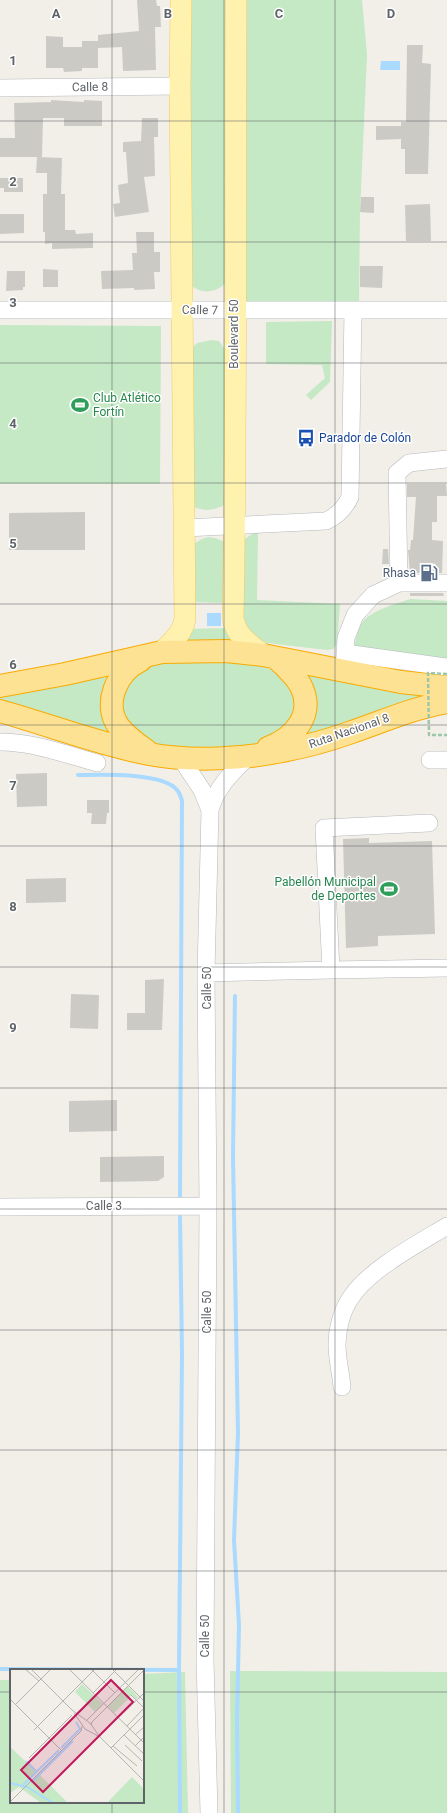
<svg xmlns="http://www.w3.org/2000/svg" width="447" height="1813" font-family="Roboto,sans-serif">
	<style>
		.green { fill: #c5e8c5 }
		.water { fill: #aadaff }
		.lines { fill: none; stroke-linecap: round; stroke-linejoin: round }
		.stream { stroke: #aadaff; stroke-width: 4 }
		.building { fill: #cccac5 }
		.minor-casing { stroke: #b5b8bc; stroke-width: 18 }
		.major-casing { stroke: #f2c960; stroke-width: 22 }
		.highway-casing { stroke: #f9ab00; stroke-width: 24 }
		.minor { stroke: #fff; stroke-width: 17 }
		.major { stroke: #fff2af; stroke-width: 21 }
		.highway { stroke: #fde293; stroke-width: 22 }
		.path-bridge { stroke: #9cc7a9; stroke-width: 2.5; stroke-dasharray: 4 2; stroke-linecap: butt }
		.grid { fill: none; stroke: #5f6368; stroke-width: 1; stroke-opacity: 0.55 }
		.labels { text-anchor: middle; stroke-width: 3; stroke-linejoin: round; paint-order: stroke }
		.street-label { font-size: 12px; fill: #5f6368; stroke: #fff }
		.leisure-label { font-size: 12px; fill: #27864d; stroke: #fff; text-anchor: start }
		.transit-label { font-size: 12px; fill: #164399; stroke: #fff; text-anchor: start }
		.service-label { font-size: 12px; fill: #4e5e75; stroke: #fff; text-anchor: end }
		.inset-river { fill: none; stroke: #aadaff; stroke-width: 2 }
		.inset-road { fill: none; stroke: #b3b3b1; stroke-width: 1 }
		.view { fill: #c2185b; fill-opacity: 0.15; stroke: #c2185b; stroke-width: 2 }
		.inset-edge { fill: none; stroke: #5f6368; stroke-width: 2 }
		.grid-label { font-size: 13px; text-anchor: middle; font-weight: bold; fill: #5f6368; stroke: #fff; stroke-width: 3; stroke-linejoin: round; paint-order: stroke }
	</style>
	<rect width="100%" height="100%" fill="#f1efe8"/>
	<path class="green" d="M189 0H229L226 283C216 292 204 295 192 286Z
		M240 0H362L367 55 360 212 359 302 254 303 243 301Z
		M332 321 330 382 311 400 306 395 325 378 322 365 266 364V322Z
		M0 325 161 326 160 484H0Z
		M212 340 219 341 226 351 227 503C217 510 206 512 194 507L190 350 197 343Z
		M359 499 355 507 340 522 267 529 258 534 257 600 340 604 337 644 333 649 327 650 267 643 254 637 239 622 241 542 260 528 328 523 351 501Z
		M208 537 215 538 225 542 227 603 190 602 192 545 202 539Z
		M411 599 447 601V662L353 654C355 644 356 633 361 624 369 611 397 603 411 599Z
		M230 628 237 641 176 645 189 629Z
		M208 660 260 665 281 674 297 697 290 724 265 741 248 746 224 749H168L150 745 122 715 121 694 125 684 144 668 162 662Z
		M301 667 433 696 300 739Z
		M108 674C97 696 99 718 114 738L0 701V692Z
		M230 1671 447 1672V1813H231Z
		M185 1672 188 1813H0V1680H11V1802H143V1674Z"/>
	<path class="water" d="M381 61H400V70H380Z
		M207 613H221V626H207Z"/>
	<g class="lines">
		<path class="stream" d="M78 775C100 775 162 772 177 790 180 793 181 798 182 801L180 1196
			M235 996 233 1157 238 1433 234 1540 239 1625 237 1720 238 1813
			M0 1669 179 1670
			M180 1813 179 1670 182 1353 180 1217"/>
	</g>
	<path class="building" d="M137 0H156L157 6H160L161 27H155L156 70 123 71 122 47 98 48V44V68H82V71L64 72 63 68H46V36L63 37V47H82V41H98V35L139 31Z
		M407 45H423L422 63 431 64 428 174H405V149H401V139L376 140V126H401V122H406Z
		M51 100 84 102V100L102 101V126H64V118H43L42 157H0V138H15L14 103 51 102Z
		M142 118H158V137H154L155 176 144 177 149 212 115 217 113 204 120 203 118 185 128 183 126 152H123V142L141 141Z
		M37 157 62 158 61 194H65V230H75L76 234 93 233V248L52 249V243L45 244V232H43V194H47V173H36Z
		M0 178H23V192H4V188H0Z
		M361 197H374V213L360 212Z
		M430 204 431 241H406L405 205Z
		M0 214H24V233L0 234Z
		M136 232H154V252H160V272H154L155 289 134 290V288L102 289 101 271 133 270 132 253H137Z
		M360 266H383L382 288 360 287Z
		M43 269 58 270V287H43Z
		M7 271H25V287H23V290L6 291Z
		M407 484H446L447 496H437V522H432V540L443 541 442 573H410L408 550H410L411 540H413L416 497H407Z
		M85 512V550H9V513Z
		M383 549H388L389 564H382Z
		M410 593H443L444 596H410Z
		M47 773V806L17 807 16 774Z
		M87 800H109V813H107L106 824H91L92 813H87Z
		M369 838V843L432 841 435 934 378 936V946L346 948 343 839Z
		M66 878V902L26 903V879Z
		M164 979 162 1030H127V1013H145V980Z
		M71 994 99 995 98 1029 70 1028Z
		M117 1100V1131L69 1132V1101Z
		M164 1156V1177L158 1181 100 1182V1157Z"/>
	<g class="lines">
		<g class="minor-casing">
			<path id="minor" d="M0 88 180 86
				M0 310H447
				M185 528 326 521C337 516 345 508 350 497L353 310
				M399 583 397 473 409 463 447 459
				M345 653 447 667
				M344 672 346 638 355 615 373 595 399 583H447
				M0 742C33 742 65 754 97 763
				M180 757 202 790 210 810
				M430 760H447
				M331 970 447 968
				M206 973 331 970 324 828 429 823
				M0 1207 208 1206
				M342 1387C341 1374 337 1359 337 1345 337 1329 342 1309 352 1296 370 1269 419 1243 447 1226
				M209 1813 205 1659 208 1206 206 973 210 810C216 788 232 772 249 756"/>
		</g>
		<g class="major-casing">
			<path id="major" d="M236 0C235 206 237 412 233 618 236 636 249 644 263 655
				M162 652C172 642 183 633 185 619L180 86 181 0"/>
		</g>
		<g class="highway-casing">
			<path id="highway" d="M141 660C117 671 102 704 119 727 127 737 137 744 147 751
				M0 686 65 674 162 652 226 651 263 655 401 682 447 687
				M0 711C50 725 98 744 149 754 192 762 245 759 287 750 308 746 329 740 349 733 382 722 412 708 447 702
				M268 748C294 738 315 715 301 686 295 675 285 666 276 658"/>
		</g>
		<use href="#minor" class="minor"/>
		<use href="#major" class="major"/>
		<use href="#highway" class="highway"/>
		<path class="path-bridge" d="M447 674 428 673 429 735H447"/>
	</g>
	<path class="grid" d="M112 0V1670M224 0V1813M335 0V1813M0 121H447M0 242H447M0 363H447M0 483H447M0 604H447M0 725H447M0 846H447M0 967H447M0 1088H447M0 1209H447M0 1330H447M0 1450H447M0 1571H447M0 1692H11M143 1692H447M112 1802V1813"/>
	<defs>
		<g id="stadium-bare" transform="scale(1.38)"><path d="M0-5a6.5 5 0 1 0 0 10a6.5 5 0 1 0 0-10ZM-3.5-1.8h7v3.6h-7Z" fill="#2e9e5b" stroke="#fff" stroke-width="2.5" paint-order="stroke"/></g>
		<g id="bus-bare" transform="scale(1.38)"><path d="M-5-6H5V4H4V6H2V4H-2V6H-4V4H-5ZM-3.5-4V0h7V-4ZM-3.5 1.2v1.5H-2V1.2ZM2 1.2v1.5H3.5V1.2Z" fill="#1a4fb4" stroke="#fff" stroke-width="2.5" paint-order="stroke"/></g>
		<g id="fuel-bare" transform="scale(1.38)"><path d="M-5.5-6h7V0h2V4h1.3V-2.5L3-4.5l.8-.8L6-3V5H2.5V1h-1V6h-7ZM-4.2-4.7v3.2H.2V-4.7Z" fill="#5c6f8a" stroke="#fff" stroke-width="2.5" paint-order="stroke"/></g>
	</defs>
	<g fill-rule="evenodd">
		<use href="#stadium-bare" x="80" y="405"/>
		<use href="#bus-bare" x="306" y="438"/>
		<use href="#fuel-bare" x="429" y="573"/>
		<use href="#stadium-bare" x="389" y="889"/>
	</g>
	<g class="labels">
		<g class="street-label">
			<text transform="translate(90 87) rotate(-1)" y="4">Calle 8</text>
			<text transform="translate(200 310) rotate(1)" y="4">Calle 7</text>
			<text transform="translate(234 334) rotate(-90)" y="4">Boulevard 50</text>
			<text transform="translate(349 731) rotate(-19)" y="4">Ruta Nacional 8</text>
			<text transform="translate(207 988) rotate(-90)" y="4">Calle 50</text>
			<text x="104" y="1210">Calle 3</text>
			<text transform="translate(207 1312) rotate(-90)" y="4">Calle 50</text>
			<text transform="translate(205 1636) rotate(-90)" y="4">Calle 50</text>
		</g>
		<g class="leisure-label">
			<text x="93" y="402">Club Atlético<tspan x="93" dy="14">Fortín</tspan></text>
			<text x="376" y="886" text-anchor="end">Pabellón Municipal<tspan x="376" dy="14">de Deportes</tspan></text>
		</g>
		<g class="transit-label">
			<text x="319" y="442">Parador de Colón</text>
		</g>
		<g class="service-label">
			<text x="416" y="577">Rhasa</text>
		</g>
	</g>
	<g transform="translate(10 1669)">
		<rect width="134" height="134" fill="#f1efe8"/>
		<path d="M72 15 93 35 85 43 65 23ZM118 17 128 28 126 30 122 26 104 44 98 37ZM0 78 27 103 19 112 21 113 29 105 58 134H31L9 118 0 124ZM122 108 134 120V134H97Z" fill="#c5e8c5"/>
		<path class="inset-river" d="M51 79 70 60 66 53M16 92 27 103M0 114 17 118 43 134M21 114 63 72M13 116 49 81"/>
		<path class="inset-road" d="M15 0 29 12M21 0 62 41 80 54 90 68 134 112M59 0 134 74M81 0 105 24M102 0 134 32M83 24 107 0M0 30 51 81M6 35 41 0M64 44 75 60 88 67M108 49 134 24M77 51 129 0M81 56 82 53 134 1M117 57 134 39 121 26M24 61 85 0M114 66 134 85M125 66 134 58M115 76 132 92M103 77 127 97M125 77 134 68M101 79 134 46M19 89 62 46M0 133 71 62 72 57"/>
		<path class="view" d="M101 11 123 33 33 123 11 101Z"/>
		<rect width="134" height="134" class="inset-edge"/>
	</g>
	<g class="grid-label">
		<text x="56" y="18">A</text>
		<text x="168" y="18">B</text>
		<text x="279" y="18">C</text>
		<text x="391" y="18">D</text>
		<text x="13" y="65">1</text>
		<text x="13" y="186">2</text>
		<text x="13" y="307">3</text>
		<text x="13" y="428">4</text>
		<text x="13" y="548">5</text>
		<text x="13" y="669">6</text>
		<text x="13" y="790">7</text>
		<text x="13" y="911">8</text>
		<text x="13" y="1032">9</text>
	</g>
</svg>
